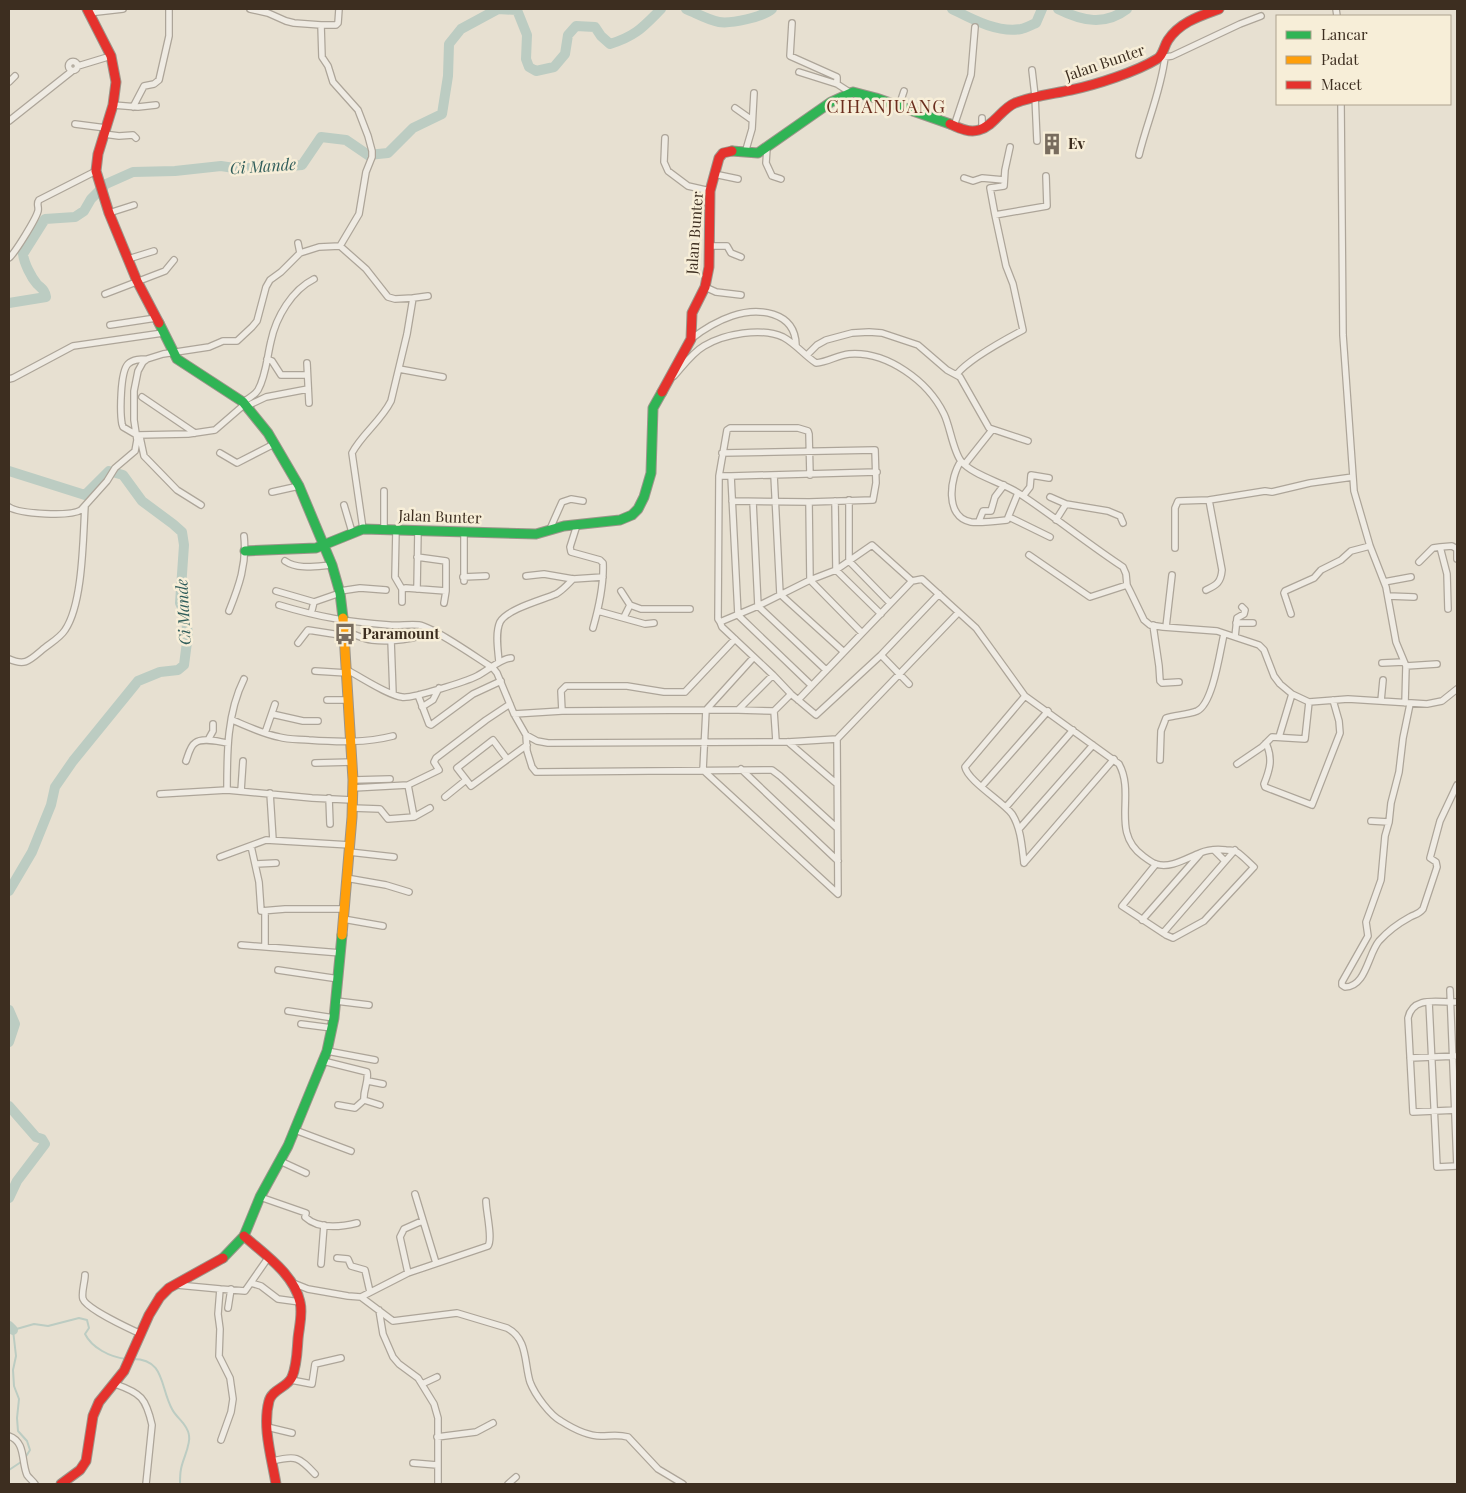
<svg xmlns="http://www.w3.org/2000/svg" width="1466" height="1493" font-family="'Playfair Display',serif">
	<style>
		.lines { fill: none; stroke-linecap: round; stroke-linejoin: round }
		.stream { stroke: #bcccc2; stroke-width: 2 }
		.river { stroke: #bcccc2; stroke-width: 10 }
		.street-casing { stroke: #ada599; stroke-width: 8 }
		.fast-casing { stroke: #9c958a; stroke-width: 11 }
		.slow-casing { stroke: #9c958a; stroke-width: 11 }
		.jam-casing { stroke: #9c958a; stroke-width: 11 }
		.street { stroke: #efebe3; stroke-width: 5.5 }
		.fast { stroke: #30b455; stroke-width: 9 }
		.slow { stroke: #ff9f0a; stroke-width: 9 }
		.jam { stroke: #e5322d; stroke-width: 9 }
		.labels { text-anchor: middle; stroke-width: 5; stroke-linejoin: round; paint-order: stroke }
		.street-label { font-size: 15px; fill: #3d2e20; stroke: #f7eed8 }
		.poi-label { font-size: 15px; font-weight: bold; fill: #3d2e20; stroke: #f7eed8; text-anchor: start }
		.water-label { font-size: 16px; font-style: italic; fill: #2f5d5a; stroke: #f7eed8 }
		.quarter-label { font-size: 18px; letter-spacing: 1px; fill: #6b2e1e; stroke: #f7eed8 }
	</style>
	<rect width="100%" height="100%" fill="#e7e0d1"/>
	<g class="lines">
		<path class="stream" d="M133 1359C165 1359 160 1387 172 1409 177 1419 187 1423 189 1435 191 1445 183 1458 181 1469 180 1474 180 1479 180 1484
			M25 1458 30 1450 27 1441 18 1431 17 1418 19 1399 14 1386 13 1370 16 1356 13 1330 34 1324 48 1326 79 1318 87 1320 89 1328 85 1334C92 1348 110 1357 126 1359
			M9 1470 21 1462"/>
		<path class="river" d="M686 9C696 13 708 20 719 22 731 24 763 17 772 9
			M952 9C972 19 997 33 1021 29 1026 28 1031 25 1036 23L1042 9
			M1058 9C1082 21 1105 26 1127 9
			M9 303 46 297C45 290 42 289 37 284 31 277 24 263 23 254L45 219 75 217 84 211 91 199 106 184 133 172 175 171 221 166 234 168H267L302 165 321 137 346 140 368 155 388 153 413 128 442 114 448 76 449 44 461 29 498 9 517 10 527 35 526 59 529 67 536 71 554 67 565 54 568 35 576 26 595 27 601 36 610 44C636 36 643 27 661 9
			M9 471 85 495 109 471 123 475 142 501 173 524 182 532 184 545 180 603 185 614 188 634 184 665 178 670 160 672 138 681 73 761 55 787 51 805 32 852 9 891
			M9 1010 15 1024 9 1042
			M9 1106 36 1137 42 1139 45 1144 17 1181 9 1198
			M9 1326 13 1330"/>
		<g class="street-casing">
			<path id="street" d="M250 9 268 13 286 21 294 23 321 25H336L338 23 339 9
				M1336 9 1337 16
				M88 13 123 9
				M792 23 790 56 837 77V84
				M321 25 322 57 328 66 333 82 358 110 368 136 372 151V157L366 172 359 214 340 246
				M1159 58 1172 56 1240 24 1261 16
				M68.5 66a4.5 4.5 0 1 1 9 0a4.5 4.5 0 1 1-9 0Z
				M78 66 111 56
				M1032 70 1035 96 1037 141
				M799 72 837 84 851 93
				M9 82 15 76
				M1341 104 1343 335 1354 491 1370 546 1386 587 1396 642 1406 666 1405 703
				M113 105 138 107 156 105
				M899 106 904 91
				M133 107 144 86 154 84 159 80 169 36V9
				M735 108 752 120
				M982 118V130
				M9 121 72 71
				M75 124 106 128
				M954 126 971 75 975 27
				M104 134 119 136 133 135 136 138
				M665 138 664 162 668 171 688 186 710 191
				M767 148 766 163 772 176 781 179
				M745 153 752 129 754 93
				M1139 155C1147 122 1161 91 1165 57
				M714 174 738 179
				M964 178 973 181 982 178 1004 180
				M109 213 134 205
				M995 215 990 188 1004 186 1005 170 1010 147
				M298 243 300 253
				M710 246H727L731 253 741 257
				M9 258C15 253 36 219 38 211 39 206 36 204 39 200L96 171
				M128 259 154 251
				M705 287 716 292 741 295
				M105 294 165 271 174 260
				M110 325 156 318
				M691 339C704 329 717 321 732 316 758 307 795 311 796 345
				M807 355 817 345 826 340 852 333 869 332 882 333 918 345 947 370 960 377 989 428 1028 441
				M147 359C141 359 133 359 128 364 120 372 120 413 122 424L123 427 140 437 144 456 177 490 201 505
				M267 359 272 361 281 375H307
				M307 363 309 403
				M399 369 443 377
				M957 374C969 359 1006 339 1023 330L1013 284 1006 266 995 215 1047 206 1046 176
				M674 376C683 366 692 353 704 346 724 334 761 327 783 337 796 344 804 355 816 363 828 362 838 355 849 354 887 351 928 381 944 414 950 426 953 451 961 461 972 475 1004 483 1020 494 1055 517 1088 544 1123 567L1126 574 1127 585 1131 593 1144 620 1150 625 1163 627 1217 631 1259 645 1264 650 1274 676 1280 684 1292 694 1309 702 1348 699 1427 704 1442 701 1457 689
				M9 379 13 378 73 346 163 333
				M142 397 195 433
				M243 402C248 399 255 395 258 390 266 376 267 357 271 341 276 317 292 290 314 279
				M247 406 266 397 308 389
				M138 435 188 434 215 430 245 404
				M220 453 237 463 274 444
				M722 453 875 450 876 483 873 500 809 502 732 501
				M961 461C950 477 944 517 971 522 979 523 998 521 1007 520L1018 493
				M965 464 992 430
				M774 475 780 594 844 652
				M719 476H731L738 615 811 685
				M731 476 877 472
				M384 491V529
				M272 492 299 486
				M1023 496 1030 487 1031 475 1049 478
				M1050 497 1066 504
				M849 500V561L890 603
				M835 501 836 570 881 614
				M753 502 758 606 826 670
				M809 502 810 580 862 633
				M344 505 352 532
				M9 507C20 514 70 517 81 510L107 481 115 468 135 451 137 440 134 420V391L138 371 143 362 147 359 163 354 209 347 223 341H237L252 327 257 321 266 287 270 280 281 272 300 253 319 247 340 246 366 269 388 297 395 299 413 298
				M1009 517 1050 537
				M1056 520 1066 504 1108 511 1120 516 1123 523
				M979 521 983 511H991L995 497 1004 485
				M577 525 570 547 571 552 600 560 603 563C604 585 599 607 593 628
				M363 529 352 453C362 434 381 421 391 401L407 334 413 298 428 296
				M550 529 562 502 571 499 583 501
				M396 530 395 577 402 589
				M464 532V581
				M1440 547 1452 546 1457 549
				M1175 548V508L1178 501 1209 500 1265 491 1272 492 1310 483 1353 477
				M1457 550V559
				M1029 555 1090 597 1127 585
				M417 557 446 561V591
				M285 561C298 570 317 566 332 565
				M1419 562 1433 548 1440 547 1447 574 1448 609
				M526 576 544 574 573 579 603 577
				M463 577 486 576
				M1384 582 1411 577
				M417 589 418 530
				M1206 590C1217 585 1221 582 1222 570L1209 500
				M276 591 314 602 312 610
				M340 591 360 588 386 590
				M621 591 630 605
				M939 594 881 655 816 715 791 694 773 675 738 710H706L703 770 838 894 837 739 958 613
				M1388 596 1414 597
				M314 602 340 593
				M402 602V589L406 588 446 591 444 603
				M279 605C318 617 349 622 389 625 399 626 409 624 419 625 435 628 477 658 493 668L497 673 514 714 526 735 527 751 532 767 536 772 772 770 780 776 837 828
				M229 611C239 586 247 564 244 536
				M598 611 645 624 654 623
				M1291 614 1284 593 1285 591 1314 578 1321 570 1341 560 1351 551 1370 546
				M624 617 630 605 641 609H690
				M720 622 718 619 719 476 727 430 730 428H798L808 431 809 434 810 475
				M1236 623H1253
				M1153 625 1159 666 1160 681 1162 683 1179 682
				M1166 627 1172 575
				M345 631C354 634 363 639 372 640 387 642 420 640 431 630
				M1235 637 1237 618 1244 614 1245 610 1242 607
				M391 640 393 694
				M298 643 308 630 340 635 346 638
				M881 655 909 684
				M9 659C25 666 29 661 42 650 49 644 60 638 65 630 83 604 83 538 85 506
				M499 662C498 650 495 633 500 622 507 609 542 600 556 594 563 590 568 584 573 579
				M1382 663 1404 662
				M1406 666 1437 664
				M347 670C361 677 387 695 402 697 412 699 467 681 477 676 487 671 502 658 511 658
				M315 671 347 673
				M773 675 722 627 720 622 758 606 810 580 836 570 872 545 912 581
				M418 695 429 724 431 725 473 694 501 681
				M327 700H349
				M798 700 912 581 922 579 976 628 1025 696
				M1381 701 1383 680
				M1410 704 1403 738 1399 772 1391 803 1389 822 1385 836 1381 880 1366 922 1368 936 1342 982V985L1345 987C1366 987 1368 954 1379 941 1387 932 1399 923 1410 917 1416 914 1419 914 1423 909L1437 867 1436 862 1430 858 1440 821 1457 785
				M422 707 433 700 439 688
				M738 710 774 711 791 694
				M562 711 561 691 566 686H627L664 692H685L735 639
				M774 711 776 741
				M272 714 303 721H318
				M514 714 562 711 706 710 754 657
				M232 720C247 726 263 734 279 737 289 740 299 739 309 740 337 742 366 743 393 736
				M265 733 275 704
				M526 735 537 741 548 743 788 742 837 739
				M1279 737 1292 694
				M208 740 213 731V724
				M788 742 837 784
				M1266 743C1273 759 1270 769 1264 784L1265 787 1312 805 1340 733 1339 721 1333 700
				M507 759 493 740 457 768 471 786 527 745
				M1160 760 1161 731 1166 718C1175 715 1187 715 1197 711 1213 704 1220 651 1224 634
				M186 761C188 756 190 746 195 743 203 737 219 742 228 743
				M315 763 353 762
				M1237 764 1262 747 1272 737 1305 739 1309 702
				M741 769 838 861
				M353 780 390 779
				M408 785 414 817
				M982 786 1048 711
				M353 788 408 785 439 770 434 762 436 758 486 720 510 704
				M227 790C227 752 227 713 244 679
				M241 791 243 761
				M270 793 273 840
				M160 794 227 790 312 798 352 800
				M445 797 466 780
				M329 798 330 824
				M1006 807 1073 730
				M352 808 380 809 388 819 414 817 430 808
				M1371 821 1389 822
				M1019 829 1093 745
				M251 846 259 882 261 911 285 909H344
				M1214 850 1225 861
				M349 852 394 857
				M220 857 266 840 350 845
				M1024 863C1022 847 1021 828 1012 814 1002 801 968 781 965 767L1025 696 1119 764C1136 795 1110 832 1143 856 1147 859 1152 863 1156 864 1170 869 1187 858 1200 853 1207 850 1218 849 1226 850 1230 850 1234 850 1237 852 1243 856 1248 862 1254 867L1204 921 1173 938 1166 935 1122 906 1156 864
				M1024 863 1114 759
				M256 864 276 863
				M346 878 386 885 409 892
				M343 919 383 926
				M1142 920 1200 854
				M1163 933 1235 850
				M241 945 341 953
				M265 946V911
				M278 970 339 979
				M1450 990 1457 1166
				M336 1001 369 1005
				M1429 1002 1437 1167 1457 1166
				M1457 1002C1439 1003 1413 995 1408 1018L1413 1112 1457 1110
				M288 1011 334 1018
				M301 1024 332 1028
				M327 1051 375 1060
				M1410 1058 1457 1056
				M323 1061 367 1072C369 1082 363 1090 364 1100L380 1105
				M368 1081 383 1084
				M338 1105 355 1108 364 1100
				M295 1130 351 1151
				M280 1161 306 1173
				M415 1194 436 1263
				M260 1197 306 1213 305 1217C319 1230 341 1227 357 1223
				M337 1258 348 1259 351 1266 365 1270 370 1292
				M321 1264 324 1225
				M408 1273 400 1237 404 1229 422 1221
				M85 1275C85 1282 81 1293 83 1299 87 1309 130 1329 141 1334
				M251 1283 261 1286 278 1299 300 1302
				M293 1283 308 1289 348 1296 361 1297 393 1321 457 1313 507 1328C528 1339 524 1362 530 1382 535 1395 550 1415 561 1421 572 1428 588 1436 601 1436 610 1436 618 1434 628 1437L658 1469 683 1484
				M177 1285 220 1289 218 1314 220 1329 219 1356 230 1378 233 1399 231 1412 221 1440
				M220 1289 245 1291 268 1258
				M361 1297 408 1273 488 1246C493 1239 486 1211 486 1201
				M228 1308 231 1289
				M379 1310 383 1334 393 1357 399 1364 418 1378 434 1404 438 1418V1484
				M291 1380 312 1384 315 1364 341 1358
				M115 1384C141 1393 146 1398 152 1425L146 1484
				M422 1384 437 1377
				M267 1427 292 1433
				M9 1436C26 1442 21 1461 27 1475 29 1478 33 1481 35 1484
				M437 1437 476 1432 493 1423
				M273 1461C296 1455 299 1457 315 1474
				M413 1463 437 1465
				M508 1484 516 1477"/>
		</g>
		<g class="fast-casing">
			<path id="fast" d="M732 151 758 153 831 102 853 92 876 98 950 124
				M159 323 177 359 243 402 268 433 299 486 332 565 340 593 343 618
				M245 551 316 548 363 529 536 534 564 526 620 520 632 515 638 509 644 497 651 473 653 408 662 392
				M223 1258 244 1236 260 1197 288 1146 327 1051 334 1018 342 935"/>
		</g>
		<g class="slow-casing">
			<path id="slow" d="M342 935 352 817 353 780 343 618"/>
		</g>
		<g class="jam-casing">
			<path id="jam" d="M87 9 111 56 116 82 113 105 98 154 96 171 109 213 137 281 159 323
				M950 124C959 128 969 133 979 130 994 126 1001 109 1015 103 1033 96 1052 94 1071 90 1095 85 1136 72 1157 59 1163 56 1164 46 1168 40 1180 22 1200 16 1219 9
				M662 392 691 339 692 313 705 287 709 267 710 191 719 158 723 153 732 151
				M244 1236C264 1254 294 1274 300 1302 303 1314 299 1327 298 1339 297 1352 297 1365 292 1377 287 1388 272 1389 269 1401 262 1427 272 1459 276 1484
				M61 1484 80 1470 86 1461 93 1416 99 1402 124 1371 149 1315 160 1297 169 1288 223 1258"/>
		</g>
		<use href="#street" class="street"/>
		<use href="#fast" class="fast"/>
		<use href="#slow" class="slow"/>
		<use href="#jam" class="jam"/>
	</g>
	<defs>
		<g id="building-bare" transform="scale(1.725)"><path d="M-4-6H4V6H1V3H-1V6H-4ZM-2.5-4.3h1.7v1.8h-1.7ZM.8-4.3h1.7v1.8H.8ZM-2.5-1h1.7V.8h-1.7ZM.8-1h1.7V.8H.8Z" fill="#786c5e" stroke="#f7eed8" stroke-width="2.5" paint-order="stroke"/></g>
		<g id="bus-bare" transform="scale(1.725)"><path d="M-5-6H5V4H4V6H2V4H-2V6H-4V4H-5ZM-3.5-4V0h7V-4ZM-3.5 1.2v1.5H-2V1.2ZM2 1.2v1.5H3.5V1.2Z" fill="#786c5e" stroke="#f7eed8" stroke-width="2.5" paint-order="stroke"/></g>
	</defs>
	<g fill-rule="evenodd">
		<use href="#building-bare" x="1052" y="144"/>
		<use href="#bus-bare" x="345" y="634"/>
	</g>
	<g class="labels">
		<g class="street-label">
			<text transform="translate(1105 63) rotate(-19)" y="5">Jalan Bunter</text>
			<text transform="translate(695 233) rotate(-86)" y="5">Jalan Bunter</text>
			<text transform="translate(440 517) rotate(2)" y="5">Jalan Bunter</text>
		</g>
		<g class="poi-label">
			<text x="1068" y="149">Ev</text>
			<text x="362" y="639">Paramount</text>
		</g>
		<g class="water-label">
			<text transform="translate(263 166) rotate(-4)" y="6">Ci Mande</text>
			<text transform="translate(183 612) rotate(-93)" y="6">Ci Mande</text>
		</g>
		<g class="quarter-label">
			<text x="886" y="113">CIHANJUANG</text>
		</g>
	</g>
	<rect width="1466" height="1493" fill="none" stroke="#3d2e20" stroke-width="20"/>
	<rect x="1276" y="15" width="175" height="90" fill="#f7eed8" stroke="#ada18e"/>
	<rect x="1286" y="31" width="25" height="8" fill="#30b455" stroke="#ada18e"/>
	<text x="1321" y="40" font-size="15" fill="#3d2e20">Lancar</text>
	<rect x="1286" y="56" width="25" height="8" fill="#ff9f0a" stroke="#ada18e"/>
	<text x="1321" y="65" font-size="15" fill="#3d2e20">Padat</text>
	<rect x="1286" y="81" width="25" height="8" fill="#e5322d" stroke="#ada18e"/>
	<text x="1321" y="90" font-size="15" fill="#3d2e20">Macet</text>
</svg>
